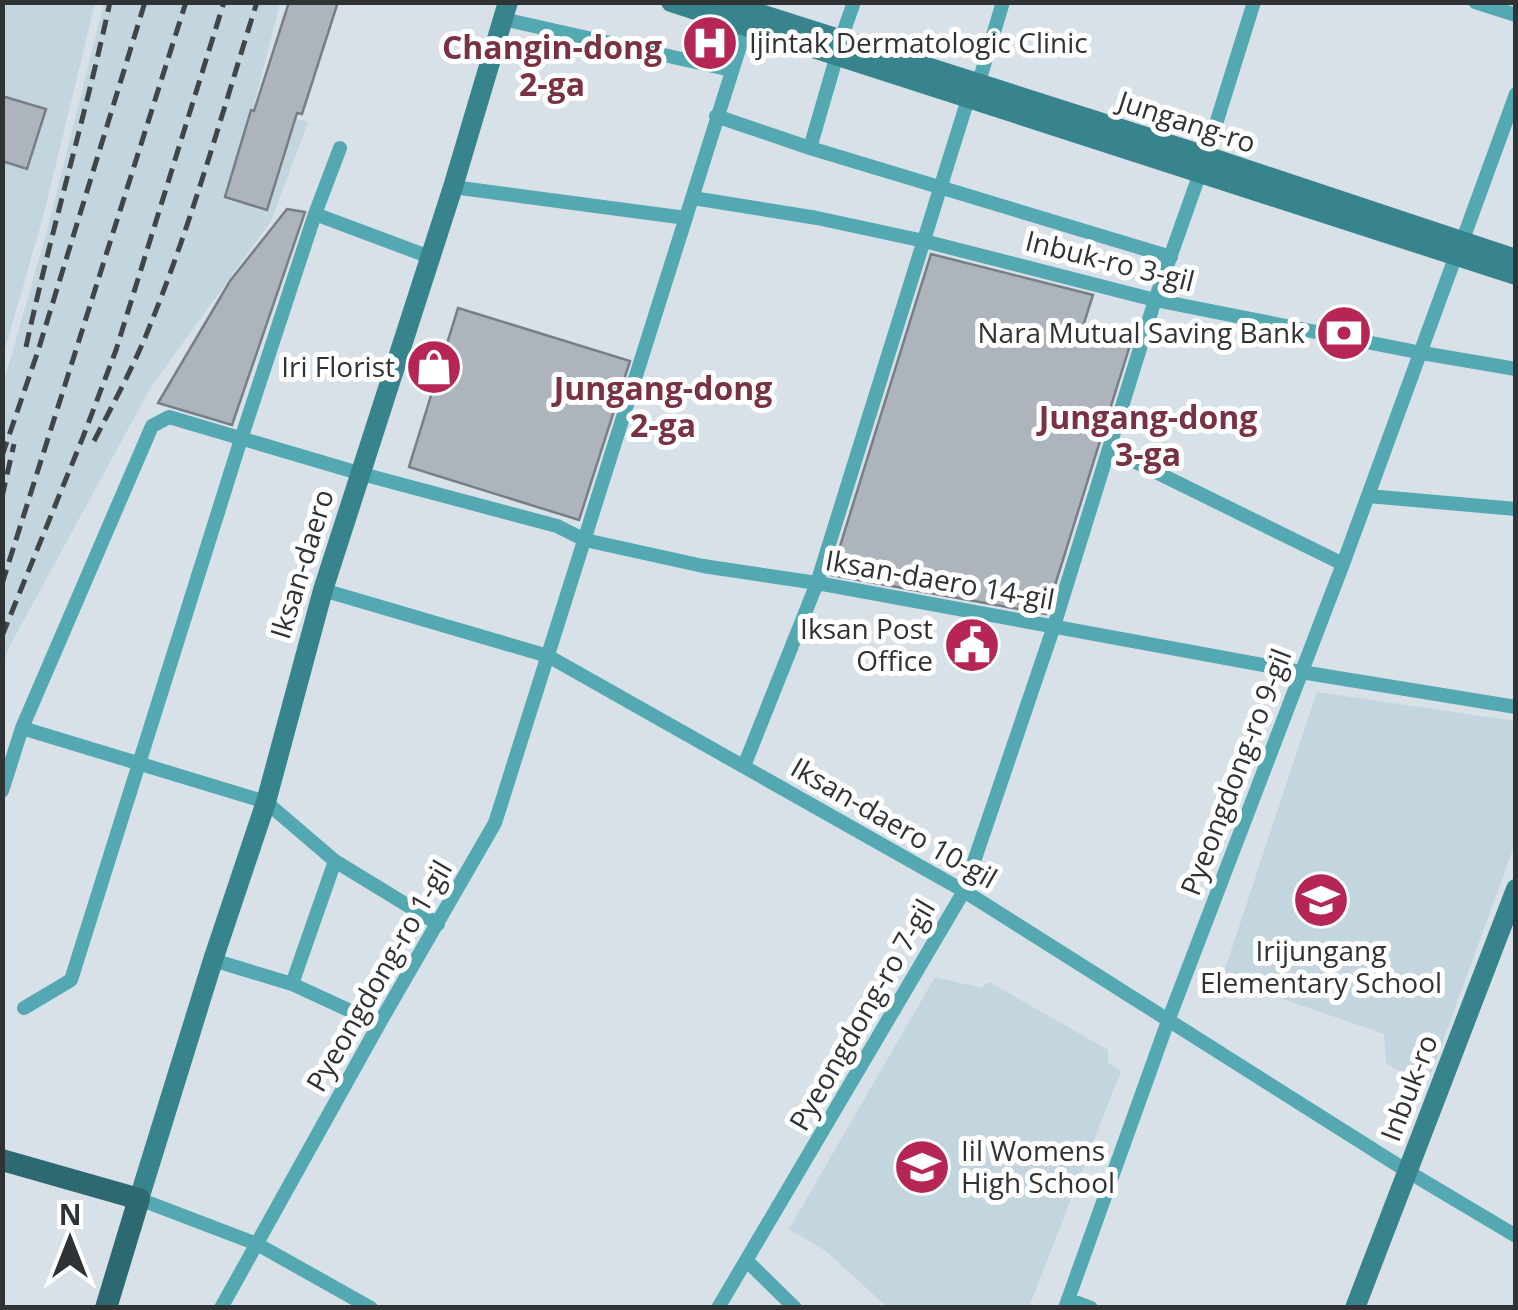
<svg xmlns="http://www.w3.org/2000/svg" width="1518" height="1310" font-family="'Open Sans',sans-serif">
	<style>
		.built { fill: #c3d5df }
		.building { fill: #aeb4bc; stroke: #797e86; stroke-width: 2.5 }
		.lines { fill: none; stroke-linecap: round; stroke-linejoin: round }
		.street { stroke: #53a8b2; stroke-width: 14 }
		.secondary { stroke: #37848c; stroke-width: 20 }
		.primary { stroke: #2d6970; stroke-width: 22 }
		.rail { stroke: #404547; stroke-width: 5; stroke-dasharray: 15 8; stroke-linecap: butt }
		.labels { text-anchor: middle; stroke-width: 10; stroke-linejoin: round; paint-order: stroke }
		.poi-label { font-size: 28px; fill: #2f3335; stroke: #fff; text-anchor: end }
		.street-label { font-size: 28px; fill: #2f3335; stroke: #fff }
		.quarter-label { font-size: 32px; font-weight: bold; fill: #793243; stroke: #fff }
	</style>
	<rect width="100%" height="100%" fill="#d7e1e7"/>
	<path class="built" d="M3 3H95L43 217 3 356Z
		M104 3H280L254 105 308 122 271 221 151 387 8 649 3 668V385L46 234Z
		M1317 692 1515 721V844L1426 1087 1386 1063 1384 1034 1222 978Z
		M935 977 981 988 989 982 1108 1050V1063L1121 1071 1029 1307H887L827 1252 789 1229Z"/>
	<path class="building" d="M289 2H338L302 114 297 113 267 210 225 197 251 110 254 111Z
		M2 96 46 109 27 169 2 161Z
		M287 209 305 212 232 425 158 403 230 281Z
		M931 254 1093 295 1083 326 1130 345 1046 614 831 575Z
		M458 308 630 361 579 520 409 467Z"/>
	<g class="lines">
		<path class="street" d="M1475 2 1516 15
			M503 19 731 70
			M841 39 854 2
			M978 85 1003 2
			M716 116 810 148 1171 257
			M810 148 837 55
			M453 187 686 218
			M693 198 817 218 924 241 1155 300 1422 353 1516 369
			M315 214 430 257
			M1462 242 1516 94
			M1109 449 1343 564
			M1368 496 1516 509
			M323 590 548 656 964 891 1407 1171 1516 1236
			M22 728 266 802 335 861 438 924
			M744 766 817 583 968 99
			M2 791 22 728 152 426 169 417 362 474 557 526 585 540 703 566 817 583 1301 672 1516 707
			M213 960 292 984 379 1024
			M292 984 335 861
			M24 1008 71 980 241 439 315 214 340 148
			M139 1199 257 1244 371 1308
			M747 1261 795 1308
			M1068 1299 1091 1308
			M221 1308 379 1024 495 823 746 27
			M718 1308 964 891 1054 626 1155 300 1206 156 1254 2
			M1065 1308 1168 1021 1343 564 1456 255"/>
		<path class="secondary" d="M671 2 1516 275
			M723 2 1206 156 1516 259
			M139 1199 213 960 266 802 323 590 453 187 508 2
			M1355 1308 1516 889"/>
		<path class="primary" d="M2 1160 139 1199 106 1308"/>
		<path class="rail" d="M26 347C51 231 85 118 110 2
			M94 441C114 402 135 364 151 323 193 219 223 110 257 2
			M2 456 38 351 145 2
			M2 497 14 444
			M2 584 186 2
			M2 636 83 437 116 350 224 2"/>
	</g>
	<defs>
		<g id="hospital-disc" transform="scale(2.875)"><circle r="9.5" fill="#b62655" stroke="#fff"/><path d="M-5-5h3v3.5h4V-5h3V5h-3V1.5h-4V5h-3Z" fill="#fff"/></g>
		<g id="bank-disc" transform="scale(2.875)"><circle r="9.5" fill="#b62655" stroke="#fff"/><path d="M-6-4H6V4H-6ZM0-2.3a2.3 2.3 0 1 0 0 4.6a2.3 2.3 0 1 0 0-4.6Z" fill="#fff"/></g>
		<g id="shop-disc" transform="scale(2.875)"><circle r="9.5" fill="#b62655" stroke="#fff"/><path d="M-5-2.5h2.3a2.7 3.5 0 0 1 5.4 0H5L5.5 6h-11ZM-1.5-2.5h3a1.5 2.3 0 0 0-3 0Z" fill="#fff"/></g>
		<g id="civic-disc" transform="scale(2.875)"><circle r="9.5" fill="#b62655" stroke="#fff"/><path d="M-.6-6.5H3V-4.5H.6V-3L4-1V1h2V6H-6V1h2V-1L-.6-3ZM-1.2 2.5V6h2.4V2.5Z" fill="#fff"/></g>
		<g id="school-disc" transform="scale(2.875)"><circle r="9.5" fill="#b62655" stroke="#fff"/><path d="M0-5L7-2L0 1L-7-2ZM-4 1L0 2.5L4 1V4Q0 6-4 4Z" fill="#fff"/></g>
	</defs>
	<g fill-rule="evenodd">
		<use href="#hospital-disc" x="710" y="43"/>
		<use href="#bank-disc" x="1344" y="333"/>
		<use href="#shop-disc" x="434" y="367"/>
		<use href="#civic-disc" x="972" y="645"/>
		<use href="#school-disc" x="1321" y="900"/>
		<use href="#school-disc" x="922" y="1167"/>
	</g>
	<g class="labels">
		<g class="poi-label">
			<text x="749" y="53" text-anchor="start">Ijintak Dermatologic Clinic</text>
			<text x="1305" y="343">Nara Mutual Saving Bank</text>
			<text x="395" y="377">Iri Florist</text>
			<text x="933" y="639">Iksan Post<tspan x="933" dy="32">Office</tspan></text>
			<text x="1321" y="961" text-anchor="middle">Irijungang<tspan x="1321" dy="32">Elementary School</tspan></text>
			<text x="961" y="1161" text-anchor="start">Iil Womens<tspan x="961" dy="32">High School</tspan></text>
		</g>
		<g class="street-label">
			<text transform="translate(1187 122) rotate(18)" y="10">Jungang-ro</text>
			<text transform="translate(1110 261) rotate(14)" y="10">Inbuk-ro 3-gil</text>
			<text transform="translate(302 564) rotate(-73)" y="10">Iksan-daero</text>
			<text transform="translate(940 580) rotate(10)" y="10">Iksan-daero 14-gil</text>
			<text transform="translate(1236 772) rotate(-69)" y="10">Pyeongdong-ro 9-gil</text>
			<text transform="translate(894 823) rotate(30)" y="10">Iksan-daero 10-gil</text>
			<text transform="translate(379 976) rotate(-60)" y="10">Pyeongdong-ro 1-gil</text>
			<text transform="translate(862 1015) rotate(-60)" y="10">Pyeongdong-ro 7-gil</text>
			<text transform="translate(1409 1088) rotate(-69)" y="10">Inbuk-ro</text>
		</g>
		<g class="quarter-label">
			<text x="552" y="59">Changin-dong<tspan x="552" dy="37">2-ga</tspan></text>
			<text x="663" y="400">Jungang-dong<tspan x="663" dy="37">2-ga</tspan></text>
			<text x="1148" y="429">Jungang-dong<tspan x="1148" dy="37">3-ga</tspan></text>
		</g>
	</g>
	<rect width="1518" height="1310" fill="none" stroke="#2f3335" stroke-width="10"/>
	<g transform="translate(70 1240)" stroke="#ffffff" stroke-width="8" paint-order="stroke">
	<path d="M0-8L18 38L0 25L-18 38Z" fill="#2f3335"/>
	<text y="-15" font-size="28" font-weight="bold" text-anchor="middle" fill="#2f3335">N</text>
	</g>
</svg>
